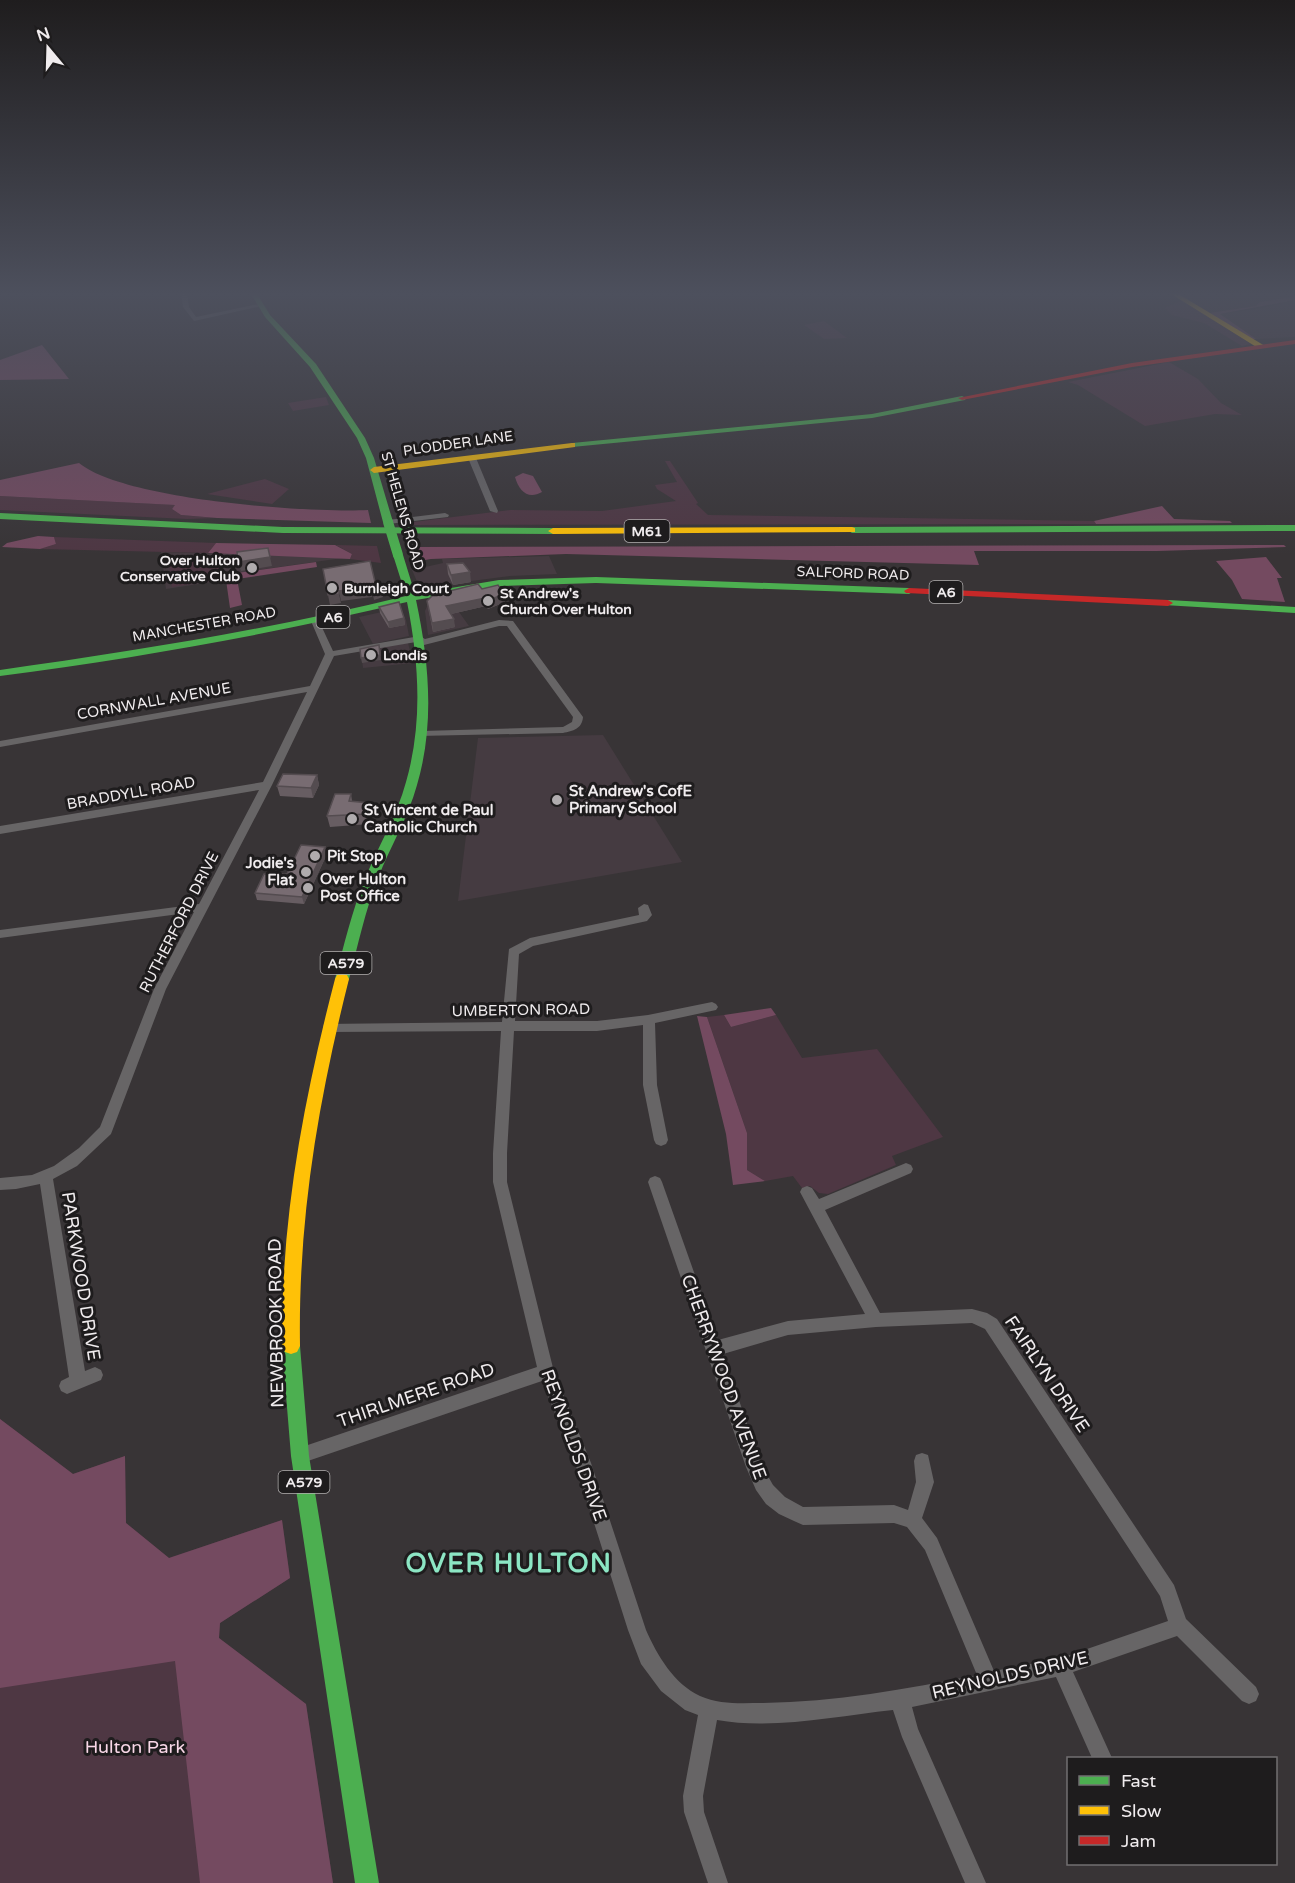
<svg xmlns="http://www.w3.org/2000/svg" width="1295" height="1883" font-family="'Varela Round',sans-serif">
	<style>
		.built { fill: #453b41 }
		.green { fill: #4e3743 }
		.forest { fill: #744a60 }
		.water { fill: #764b61 }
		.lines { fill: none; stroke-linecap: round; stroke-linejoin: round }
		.street { fill: #676566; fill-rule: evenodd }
		.fast { fill: #4caf50; fill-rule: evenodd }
		.slow { fill: #ffc107; fill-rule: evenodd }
		.jam { fill: #c62828; fill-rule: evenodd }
		.fast-bridge { stroke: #4caf50; stroke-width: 10 }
		.wall { fill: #675d62 }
		.shaded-wall { fill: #544c50 }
		.building { fill: #786c72; stroke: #544c50; stroke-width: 1.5 }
		.poi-dot { fill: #b0acae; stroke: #1e1c1d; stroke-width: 2 }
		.labels { text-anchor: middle; stroke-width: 6; stroke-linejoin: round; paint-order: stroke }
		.far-street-label { font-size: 14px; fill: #f0ecee; stroke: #1e1c1d }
		.shield { fill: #1e1c1d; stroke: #b1aeaf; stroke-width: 1.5 }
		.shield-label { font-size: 14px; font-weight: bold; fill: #f0ecee }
		.far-poi-label { font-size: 14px; font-weight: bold; fill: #f0ecee; stroke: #1e1c1d; text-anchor: start }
		.street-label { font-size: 15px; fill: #f0ecee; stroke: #1e1c1d }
		.poi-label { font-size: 15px; font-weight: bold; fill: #f0ecee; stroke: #1e1c1d; text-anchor: start }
		.near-street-label { font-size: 18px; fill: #f0ecee; stroke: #1e1c1d }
		.near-park-label { font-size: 18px; fill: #f8d7e7; stroke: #1e1c1d }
		.near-district-label { font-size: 26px; font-weight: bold; letter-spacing: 1.5px; fill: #8ce6c4; stroke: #1e1c1d }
	</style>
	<rect width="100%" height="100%" fill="#383436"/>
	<path class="built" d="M1175 292H1295V296L1260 302 1256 306 1209 313Z
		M1295 300V337L1256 339 1219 314 1263 308Z
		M161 552 301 556 343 558 230 574 231 579 166 589Z
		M549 556 557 574 510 576 425 587 419 586 412 570 443 563 442 559Z
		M429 602 459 612 469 626 428 635 425 611Z
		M400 608 406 620 409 636 373 644 359 617Z
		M408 643 413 663 363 668 361 650Z
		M603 735 682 862 458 901 478 738Z"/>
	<path class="green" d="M1180 301H1183L1251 344 1242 346 1204 323 1172 315 1165 308Z
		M824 321 847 338 824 339 804 325Z
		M1169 362 1198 379 1221 403 1242 415 1215 414 1145 426 1078 385 1068 382Z
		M326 397 329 405 293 411 288 403Z
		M665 461H670L698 503 696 504 708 515 1094 521 1096 524 406 525 405 523 511 510 602 511 676 501 657 489 655 485 677 482Z
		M265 479 289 489 272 504 207 494Z
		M0 496 177 505 172 509 181 515 217 518 187 519 0 510Z
		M54 537 216 543 208 553 40 549 56 544Z
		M336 545 377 546 381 563 350 559 352 554Z
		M220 556 224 579 172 587 169 563Z
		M724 1015 731 1027 776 1015 802 1058 877 1049 943 1137 892 1156 896 1165 828 1194 819 1193 810 1186 802 1188 793 1176 765 1181 747 1170V1133L707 1017Z
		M0 1419 73 1474 125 1456 126 1523 169 1558 282 1520 290 1578 220 1623 219 1638 306 1704 333 1883H0Z"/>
	<path class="forest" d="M1295 296V300L1220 314 1256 339H1251L1209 313 1256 306 1260 302Z
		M42 345 69 379 0 380V360Z
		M79 463C124 500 308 513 368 510L371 523 217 518 181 515 172 509 175 505 0 496V480Z
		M1162 506 1174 519 1230 521 1232 523 1096 524 1094 521Z
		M38 536 54 537 56 544 40 549 2 547 7 543Z
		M216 543 335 545 352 554 350 559 208 553Z
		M1284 545 1286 547 1157 551H974L979 565 566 554 431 559 414 562 411 554 414 553 413 547Z
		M1266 557 1282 578H1277L1285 602 1242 599 1232 580 1216 561Z
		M316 562 317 567 237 579 242 605 230 608 226 580 231 579 230 574Z
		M771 1008 776 1015 731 1027 724 1015Z
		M697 1016 707 1017 747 1133V1170L765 1181 733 1185 726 1134Z
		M0 1419 73 1474 125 1456 126 1523 169 1558 282 1520 290 1578 220 1623 219 1638 306 1704 333 1883H200L175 1661 0 1688Z"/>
	<path class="water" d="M523 473 533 476 542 492C528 500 519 491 515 477Z"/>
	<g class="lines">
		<path class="street" d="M181 292H187L189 307 196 317 259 304 262 306 194 321 183 307Z
			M469 456 476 458 498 511 497 513 490 511 468 458Z
			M445 513 449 515 448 517 388 524 384 522 388 520Z
			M315 618 319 621 333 651 420 636 425 639 499 620 513 621 583 717C582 729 573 731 563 733L418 736V732L422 731 563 727 572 722 573 717 507 626H499L420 646 416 642 334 656 272 785 166 989 111 1134 77 1166 53 1179 85 1371 95 1367 101 1370 103 1375 101 1380 67 1394 61 1391 59 1386 61 1381 69 1377 40 1184 16 1189 0 1190V1178L32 1175 54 1166 79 1148 100 1127 154 989 194 912 0 938V930L199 904 259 790 0 834V826L263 782 307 692 0 747V741L310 686 325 654 311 621Z
			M644 904 648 905 652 915 647 921 533 946 519 954 515 1021H597L648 1015 712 1002 716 1004 718 1007 716 1010 655 1023 657 1085 668 1140 666 1144 661 1146 656 1144 654 1140 643 1085V1025L597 1031H514L507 1153V1182L554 1372 591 1463 646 1630C657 1655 674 1684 700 1696 720 1705 742 1703 763 1703 835 1702 906 1689 977 1675L925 1550 907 1527 894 1523 803 1525 794 1521 779 1514 766 1504 756 1490 746 1467 648 1182 650 1178 655 1176 660 1178 662 1182 718 1340 788 1321 865 1314 800 1192 802 1188 807 1186 812 1188 819 1199 906 1163 911 1165 913 1169 911 1173 825 1210 880 1313 972 1309 987 1313 997 1319 1174 1585 1186 1619 1256 1687 1259 1694 1256 1701 1249 1704 1242 1701 1177 1636 1073 1672 1112 1758H1092L1056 1677 912 1707 918 1729 986 1883H965L902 1737 893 1710C837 1716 772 1730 717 1720L703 1796 704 1812 728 1883H708L684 1812 683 1796 698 1715 685 1710 661 1691 641 1664 628 1630 575 1463 542 1381 302 1463 296 1461 294 1455 296 1449 302 1447 537 1367 493 1182V1153L501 1031 329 1032 324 1030 323 1027 324 1024 502 1022 509 949 530 938 639 915 638 908ZM972 1323 985 1329 1160 1596 1168 1621 1061 1658 994 1671 937 1538 922 1518 934 1482 928 1455 922 1453 916 1455 914 1461 916 1482 908 1510 894 1505 803 1507 785 1497 773 1485 761 1464 723 1354 788 1335 876 1327Z"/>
		<path class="fast" d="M250 292H256L270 315 316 364 365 438 374 458 393 522 391 524 383 522 366 458 357 438 310 367 265 317Z
			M962 396 966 398 965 400 872 418 572 447 568 445 572 443 872 414Z
			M0 513 283 527 553 528 558 531 553 534 283 533 0 519Z
			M1295 525V531L852 533 847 530 852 527Z
			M398 552 403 555 415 594 499 580 596 577 909 588 914 591 909 594 596 583 499 586 416 600C429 661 435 724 417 785 408 818 390 847 378 878 365 911 358 945 349 979L347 983H337L335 979C344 945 352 911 365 879 378 846 397 816 406 782 423 723 419 662 407 602 273 634 137 658 0 676V670C136 651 272 629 406 596L393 555Z
			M1168 600 1295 607V613L1164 605 1163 603Z
			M291 1338 297 1340 300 1346 309 1456 379 1883H355L291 1456 282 1346 285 1340Z"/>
		<path class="slow" d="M1168 292H1175L1265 346 1258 348Z
			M572 443H575V447L374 473 370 470 374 467Z
			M852 527 855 528V532L553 534 548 531 553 528Z
			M342 974 347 975 349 979C318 1102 298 1219 300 1346L297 1352 291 1354 285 1352 282 1346C281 1219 303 1102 335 979L337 975Z"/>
		<path class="jam" d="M1295 340V344L1132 367 962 400 958 398 1132 363Z
			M909 588 1168 600 1173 603 1168 606 906 593 904 591Z"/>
		<path class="fast-bridge" d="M388 522 398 555"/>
	</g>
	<path class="wall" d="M447 564 471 582 453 585 448 574Z
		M482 589 504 594 505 602 488 609 486 606 451 614 455 627 433 632 427 601Z
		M379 607 404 618 405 625 389 628 380 613Z
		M317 775 319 785 313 798 280 796 277 786Z
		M351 794 352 801 372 814 369 824 330 827 327 816Z
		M325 847 327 854 304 904 257 900 255 893 287 874Z"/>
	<path class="shaded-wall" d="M270 557 272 566 241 571 238 562Z
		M470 572 471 582 453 585 451 575Z
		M370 587 372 597 341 601 339 591Z
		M381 588 383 597 374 600 372 590Z
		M339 594 341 603 330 605 328 595Z
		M504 594 505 602 488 609 487 601Z
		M485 598 486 606 447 615 446 606Z
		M404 618 405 625 389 628 388 622Z
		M454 619 455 627 433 632 432 623Z
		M379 645 381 660 362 663 361 658Z
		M317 775 319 785 313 798 311 788Z
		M370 803 372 814 369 824 367 814Z
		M325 847 327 854 304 904 302 897Z"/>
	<path class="building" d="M268 548 270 557 238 562 237 552Z
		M370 561 375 582 379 581 381 588 372 590 370 587 339 591V594L328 595 323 569Z
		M463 563 470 572 451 575 447 564Z
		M478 584 482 589 498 585 504 594 487 601 485 598 446 606 454 619 432 623 427 601 433 595Z
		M399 602 404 618 388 622 379 607Z
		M379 645 380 655 361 658 360 649Z
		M283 774 317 775 311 788 277 786Z
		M335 794H351L349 801 370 803 367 814 327 816Z
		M301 845 325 847 302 897 255 893 264 874H287Z"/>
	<linearGradient id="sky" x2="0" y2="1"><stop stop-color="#1f1d1e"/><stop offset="0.53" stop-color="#4d505d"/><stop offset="1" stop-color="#4d505d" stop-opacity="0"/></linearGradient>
	<rect width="1295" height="555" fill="url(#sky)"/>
	<g class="poi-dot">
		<circle cx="252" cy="568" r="6"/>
		<circle cx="332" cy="588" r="6"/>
		<circle cx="488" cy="601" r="6"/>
		<circle cx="371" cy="655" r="6"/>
		<circle cx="557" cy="800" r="6"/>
		<circle cx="352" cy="819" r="6"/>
		<circle cx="315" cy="856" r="6"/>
		<circle cx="306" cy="872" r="6"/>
		<circle cx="308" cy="888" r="6"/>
	</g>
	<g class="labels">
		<g class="far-street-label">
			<text transform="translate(458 443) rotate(-8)" y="5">PLODDER LANE</text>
			<text transform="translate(403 511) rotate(74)" y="5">ST HELENS ROAD</text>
			<text transform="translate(853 573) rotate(2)" y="5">SALFORD ROAD</text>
			<text transform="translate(204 624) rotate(-10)" y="5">MANCHESTER ROAD</text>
		</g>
		<g class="shield">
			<rect x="624.5" y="520" width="45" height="22" rx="4.5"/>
			<rect x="929.5" y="581" width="33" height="22" rx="4.5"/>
			<rect x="316.5" y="606" width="33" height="22" rx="4.5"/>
			<rect x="320.5" y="952" width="51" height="22" rx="4.5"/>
			<rect x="278.5" y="1471" width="51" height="22" rx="4.5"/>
		</g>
		<g class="shield-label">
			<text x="647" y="536">M61</text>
			<text x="946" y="597">A6</text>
			<text x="333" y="622">A6</text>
			<text x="346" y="968">A579</text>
			<text x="304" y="1487">A579</text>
		</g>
		<g class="far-poi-label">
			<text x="240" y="565" text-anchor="end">Over Hulton<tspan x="240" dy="16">Conservative Club</tspan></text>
			<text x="344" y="593">Burnleigh Court</text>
			<text x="500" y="598">St Andrew's<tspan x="500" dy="16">Church Over Hulton</tspan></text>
			<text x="383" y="660">Londis</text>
		</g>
		<g class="street-label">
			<text transform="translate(154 701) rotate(-10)" y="5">CORNWALL AVENUE</text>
			<text transform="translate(131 793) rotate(-10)" y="5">BRADDYLL ROAD</text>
			<text transform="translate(179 922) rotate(-63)" y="5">RUTHERFORD DRIVE</text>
			<text transform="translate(521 1010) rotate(-1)" y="5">UMBERTON ROAD</text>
		</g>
		<g class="poi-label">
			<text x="569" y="796">St Andrew's CofE<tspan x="569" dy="17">Primary School</tspan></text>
			<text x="364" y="815">St Vincent de Paul<tspan x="364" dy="17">Catholic Church</tspan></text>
			<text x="327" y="861">Pit Stop</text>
			<text x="294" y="868" text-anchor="end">Jodie's<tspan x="294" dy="17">Flat</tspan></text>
			<text x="320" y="884">Over Hulton<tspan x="320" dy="17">Post Office</tspan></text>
		</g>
		<g class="near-street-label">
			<text transform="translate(81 1276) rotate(81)" y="6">PARKWOOD DRIVE</text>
			<text transform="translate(276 1323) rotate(-91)" y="6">NEWBROOK ROAD</text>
			<text transform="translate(1047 1374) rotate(56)" y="6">FAIRLYN DRIVE</text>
			<text transform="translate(724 1377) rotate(70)" y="6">CHERRYWOOD AVENUE</text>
			<text transform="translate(416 1395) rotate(-19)" y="6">THIRLMERE ROAD</text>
			<text transform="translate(574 1445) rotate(70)" y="6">REYNOLDS DRIVE</text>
			<text transform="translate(1010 1675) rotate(-13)" y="6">REYNOLDS DRIVE</text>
		</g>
		<g class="near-park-label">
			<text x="135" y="1753">Hulton Park</text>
		</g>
		<g class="near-district-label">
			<text x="509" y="1572">OVER HULTON</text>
		</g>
	</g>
	<rect x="1067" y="1757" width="210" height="108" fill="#1e1c1d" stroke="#726f71" stroke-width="1.5"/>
	<rect x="1079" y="1776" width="30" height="9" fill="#4caf50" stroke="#726f71" stroke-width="1.5"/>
	<text x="1121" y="1787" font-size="18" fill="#f0ecee">Fast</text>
	<rect x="1079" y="1806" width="30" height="9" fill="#ffc107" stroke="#726f71" stroke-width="1.5"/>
	<text x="1121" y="1817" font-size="18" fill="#f0ecee">Slow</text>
	<rect x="1079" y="1836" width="30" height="9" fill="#c62828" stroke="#726f71" stroke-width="1.5"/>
	<text x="1121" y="1847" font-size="18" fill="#f0ecee">Jam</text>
	<g transform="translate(48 48) rotate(341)" stroke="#1e1c1d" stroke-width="4.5" paint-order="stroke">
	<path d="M0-4.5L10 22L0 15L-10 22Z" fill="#f0ecee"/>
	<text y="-9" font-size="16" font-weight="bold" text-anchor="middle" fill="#f0ecee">N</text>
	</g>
</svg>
